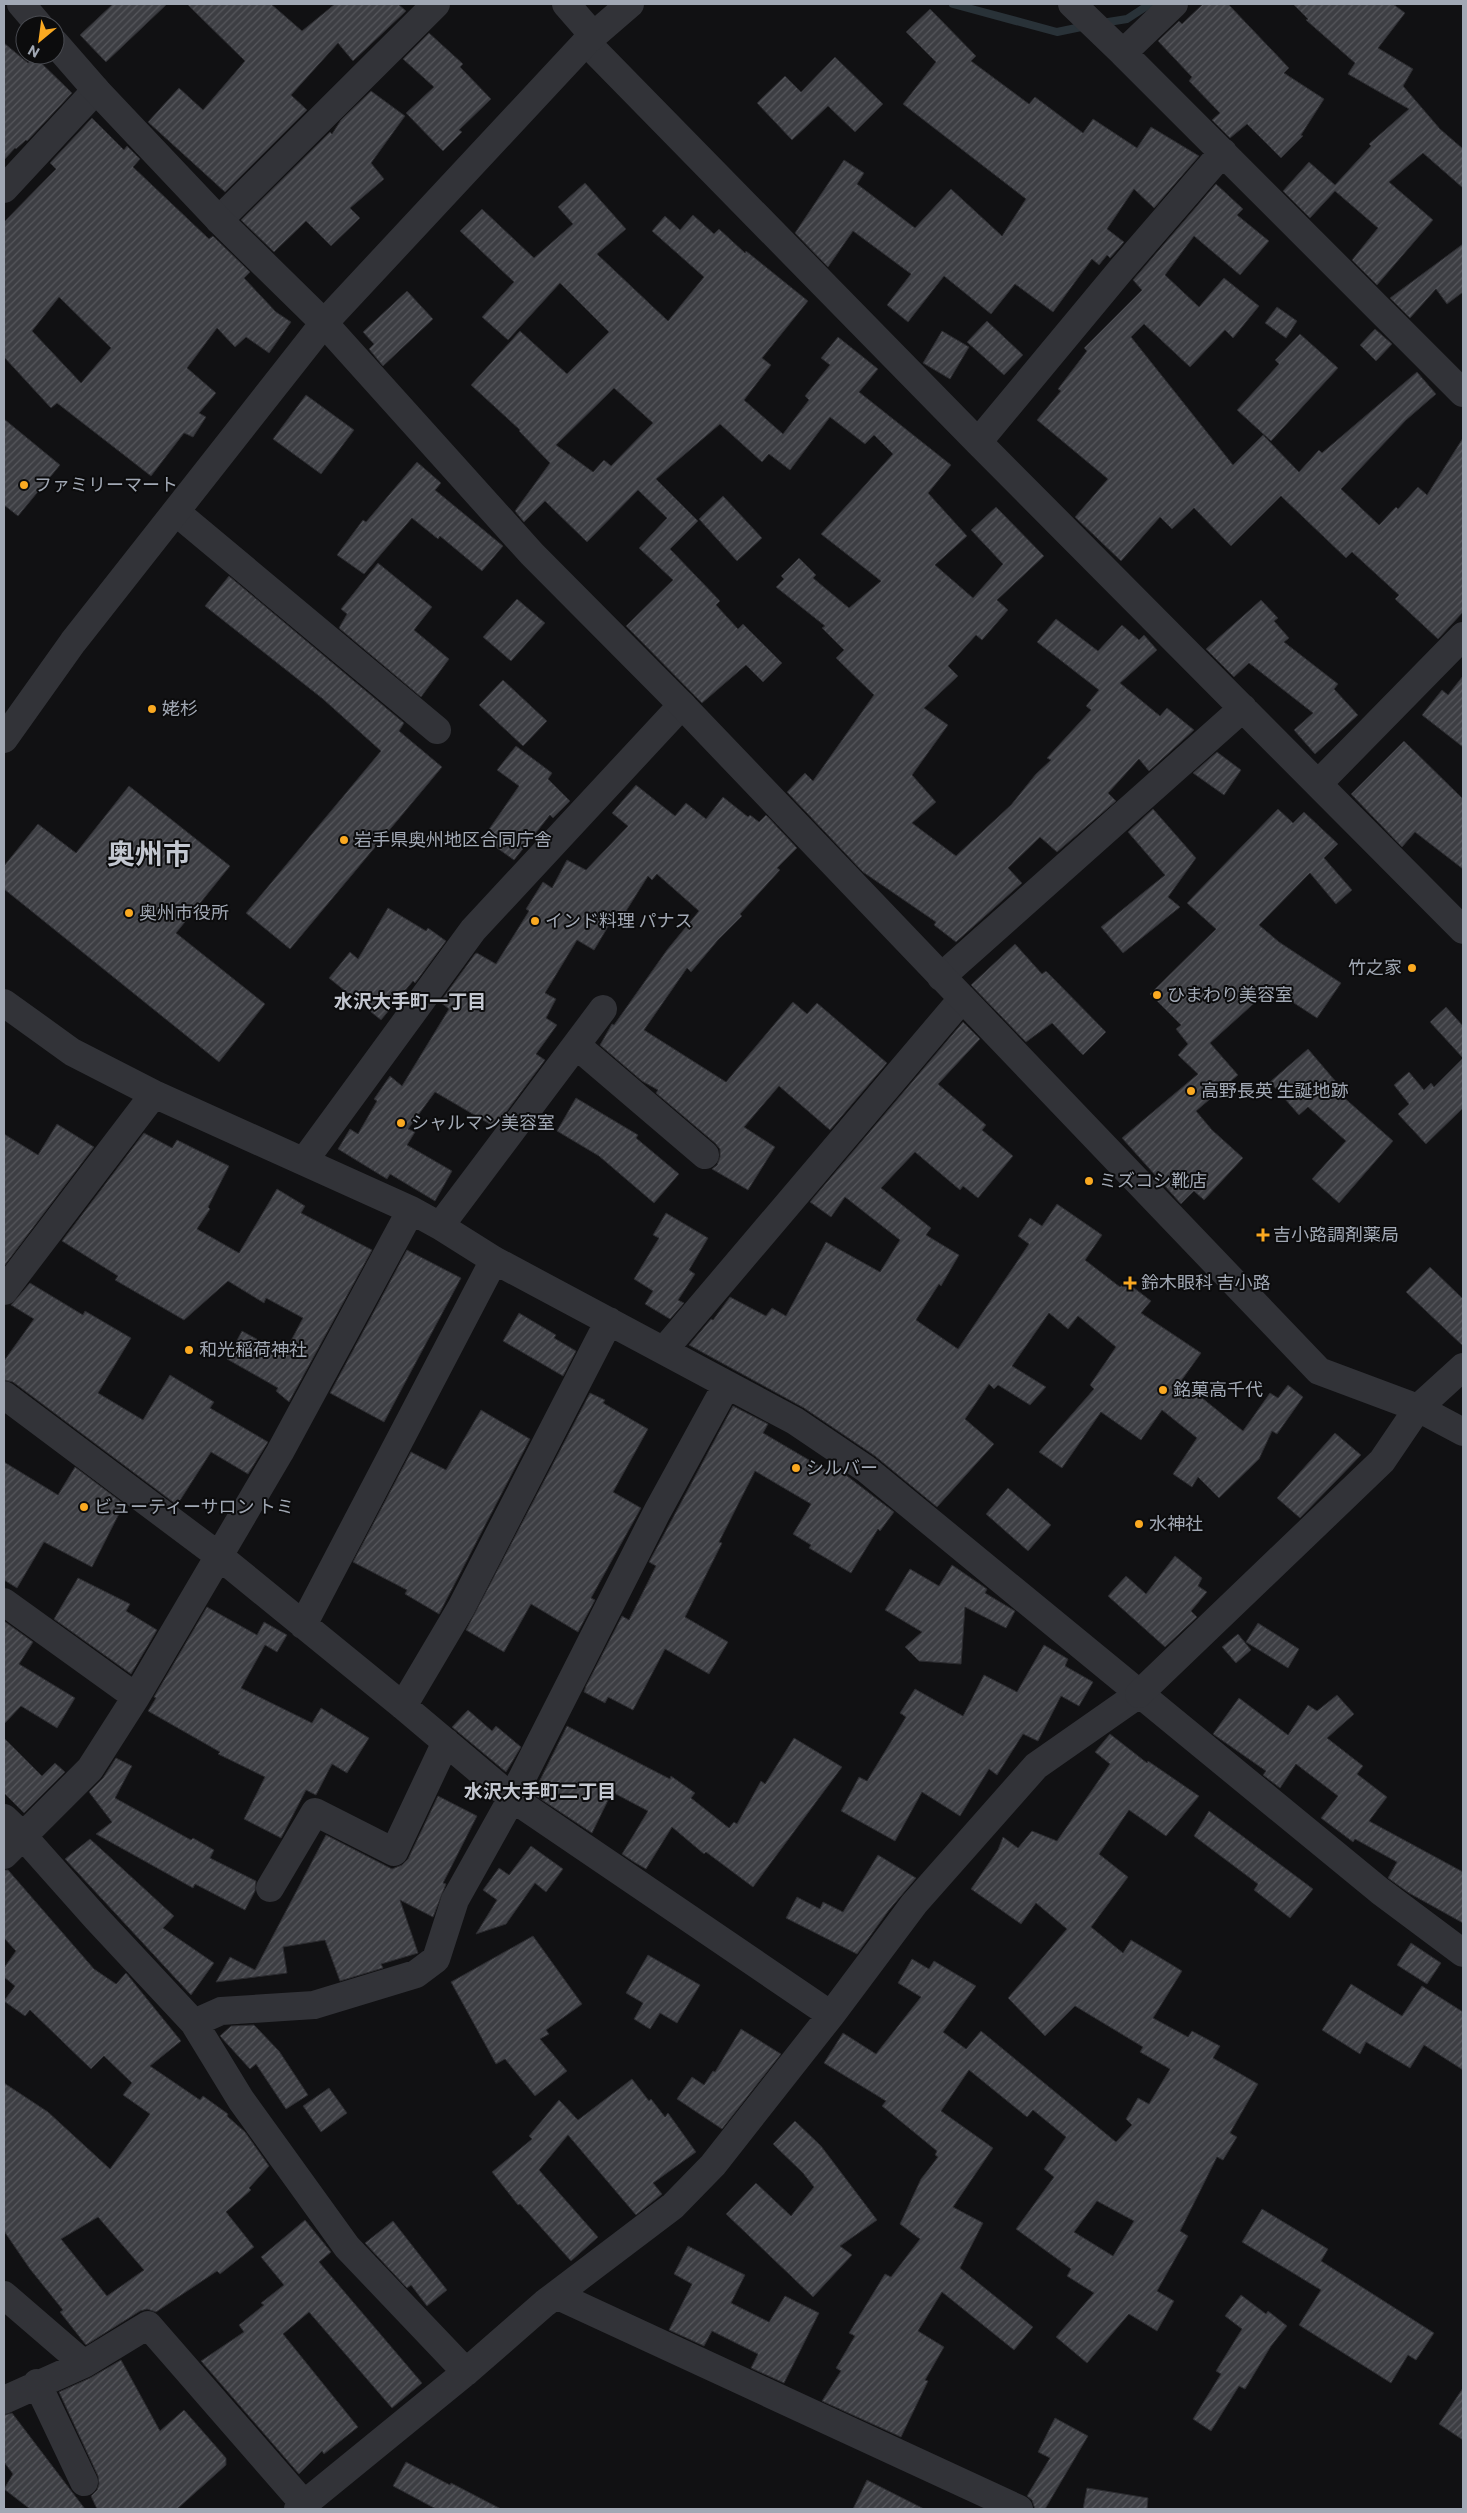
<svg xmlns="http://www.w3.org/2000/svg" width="1467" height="2513" font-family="Commissioner,'Noto Sans JP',sans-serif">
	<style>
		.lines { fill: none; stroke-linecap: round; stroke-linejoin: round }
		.stream { stroke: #293238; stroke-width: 8 }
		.building { fill: url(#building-hatch); stroke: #2b2b2f; fill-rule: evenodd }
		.minor { stroke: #323338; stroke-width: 28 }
		.tertiary { stroke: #323338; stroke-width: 28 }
		.poi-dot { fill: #faa921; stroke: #0c0c0d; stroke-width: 2 }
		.labels { text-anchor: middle; stroke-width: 4; stroke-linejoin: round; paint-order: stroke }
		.poi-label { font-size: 18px; fill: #a1a8b4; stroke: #0c0c0d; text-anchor: start }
		.neighbourhood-label { font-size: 19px; font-weight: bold; fill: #c3c7d0; stroke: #0c0c0d }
		.town-label { font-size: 28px; font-weight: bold; fill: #c3c7d0; stroke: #0c0c0d }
	</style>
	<defs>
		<pattern id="building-hatch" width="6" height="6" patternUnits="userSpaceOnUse" patternTransform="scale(1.25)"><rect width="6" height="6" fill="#3d3e43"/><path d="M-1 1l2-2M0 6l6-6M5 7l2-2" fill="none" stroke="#56575c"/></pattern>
	</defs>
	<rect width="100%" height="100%" fill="#111113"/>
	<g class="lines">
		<path class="stream" d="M953 4 1057 32 1086 26
			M1102 23 1127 19 1150 4"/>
	</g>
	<path class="building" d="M113 4H167L106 62 80 35Z
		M187 4H271L302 31 335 4H398L406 11 353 61 338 43 291 95 307 110 225 192 148 122 179 88 203 110 245 61Z
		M1203 4H1228L1289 68 1284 73 1324 99 1301 135 1303 136 1281 158 1247 124 1230 138 1212 120 1220 113 1189 81 1192 77 1158 41 1179 21 1182 24Z
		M1293 4H1393L1405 13 1378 48 1413 69 1403 86 1440 129 1463 149V188L1423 153 1389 182 1433 220 1377 285 1352 260 1378 228 1335 191 1310 218 1283 191 1309 162 1335 185 1371 146 1369 144 1409 109 1348 74 1355 63 1306 20 1308 19Z
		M930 9 976 56 971 61 1029 104 1035 97 1083 133 1093 119 1137 148 1151 127 1199 156 1154 208 1134 189 1107 229 1124 242 1110 258 1107 255 1099 265 1092 259 1053 312 1015 284 991 314 944 276 908 322 887 305 911 274 853 231 828 267 795 233 844 160 864 173 857 184 915 228 951 189 1002 236 1026 199 903 104 936 62 906 32Z
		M429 33 463 64 460 67 491 99 459 130 462 132 443 151 406 113 434 87 403 59Z
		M4 43 28 63 35 57 72 93 27 141 26 140 16 149 15 148 4 160Z
		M835 57 883 104 855 132 828 106 792 140 757 103 785 76 801 92Z
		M371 91 405 116 371 163 384 179 350 208 360 218 331 246 306 221 274 252 241 220 330 132 332 134 341 120Z
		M92 118 124 150 127 146 140 159 133 167 209 239 213 236 250 272 244 278 276 312 291 322 269 353 246 337 235 347 217 328 187 368 216 393 199 413 206 417 193 437 184 433 151 476 57 403 51 408 4 357V222L56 169 50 163ZM59 297 111 348 81 383 32 331Z
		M585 183 626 229 597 254 668 321 704 277 652 231 665 216 680 230 693 215 714 234 719 229 745 253 746 251 808 301 762 358 771 365 744 400 783 434 809 400 805 396 830 365 821 358 838 337 878 369 859 392 951 465 928 493 967 536 935 565 973 598 1003 564 971 530 996 507 1044 556 997 600 1008 610 982 640 976 635 948 666 958 676 924 708 948 725 912 775 936 802 912 823 956 856 1011 805 1036 774 1051 760 1047 758 1091 710 1086 706 1099 690 1037 642 1056 619 1098 651 1122 625 1139 640 1144 635 1157 650 1120 683 1160 716 1167 708 1194 730 1149 771 1139 759 1108 793 1116 801 1057 852 1040 837 1008 868 1022 883 956 942 934 925 936 922 863 872 787 792 805 773 813 781 874 695 836 658 844 650 822 628 825 626 776 587 784 579 781 576 799 558 816 575 813 578 849 608 881 581 821 534 893 454 874 435 865 444 830 417 790 470 769 454 762 462 720 424 656 479 698 521 670 549 720 601 716 605 738 629 743 624 782 663 763 682 746 665 702 703 626 626 673 580 639 548 667 518 638 490 587 542 545 501 524 522 515 511 550 463 519 431 520 430 471 385 520 331 567 374 609 332 560 283 508 340 482 317 514 282 460 231 482 209 534 258 573 224 558 207ZM614 388 653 423 611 466 604 460 593 472 556 445Z
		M1216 184 1243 209 1237 215 1269 241 1240 275 1194 236 1165 275 1199 307 1224 278 1259 306 1233 338 1225 330 1190 367 1144 324 1131 337 1233 465 1263 435 1299 472 1319 450 1322 453 1417 372 1436 394 1406 420 1341 489 1379 525 1396 507 1398 509 1418 487 1427 495 1463 438V612L1438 639 1395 599 1399 595 1352 552 1346 558 1281 496 1231 546 1194 508 1172 529 1160 517 1121 561 1075 517 1108 479 1037 420 1061 391 1058 389 1087 351 1084 348 1142 290 1133 280Z
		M1463 244V292L1447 304 1436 289 1410 318 1390 298Z
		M407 291 433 319 383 366 369 349 374 344 363 332Z
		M1277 307 1297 321 1286 338 1265 323Z
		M987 321 1023 355 1004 375 967 342Z
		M1375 329 1392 344 1376 361 1360 345Z
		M942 331 969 347 950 379 923 363Z
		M1300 334 1338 368 1271 441 1237 410 1279 364 1275 360Z
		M306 395 354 430 321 474 273 439Z
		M4 419 60 465 18 516 4 505Z
		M417 462 441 483 435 490 503 546 482 571 440 536 438 539 412 518 364 574 337 555 363 520 366 522Z
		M723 496 762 538 737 561 699 519Z
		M378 563 432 607 414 630 449 659 421 697 339 628 347 614 341 609Z
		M229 576 404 723 399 731 442 767 290 949 246 913 381 751 323 699 205 606Z
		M517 599 545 623 511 661 483 637Z
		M1261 600 1278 618 1274 621 1289 638 1284 642 1338 684 1334 689 1358 715 1315 754 1294 730 1313 713 1249 663 1234 677 1206 649Z
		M1463 676V747L1422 715 1442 690 1448 695Z
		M503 680 547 721 523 746 479 705Z
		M1404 741 1463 799V869L1415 832 1402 847 1351 794Z
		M516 746 552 773 548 779 570 801 553 818 550 815 514 860 483 838 519 786 497 770Z
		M1217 752 1241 770 1224 795 1193 773Z
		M636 785 675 816 686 803 706 819 723 797 748 817 750 815 759 822 766 815 797 848 777 868 780 870 740 914 742 916 718 940 691 972 687 968 644 1030 726 1082 793 1002 807 1014 817 1003 887 1063 830 1130 779 1086 744 1127 775 1147 748 1190 712 1169 717 1165 720 1157V1149L715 1143 656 1093 658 1090 642 1081 600 1045 612 1024 614 1025 667 950 699 911 657 874 652 880 648 876 621 919 615 915 594 950 577 940 545 993 556 999 546 1018 557 1025 536 1054 545 1060 495 1127 435 1092 408 1129 415 1132 407 1145 452 1171 435 1201 390 1174 387 1179 338 1149 350 1129 358 1134 377 1101 374 1099 390 1076 402 1086 449 1009 440 1002 475 954 477 953 496 964 529 911 526 909 543 882 552 888 567 860 586 870 628 826 612 813Z
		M129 786 230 866 176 933 265 1004 219 1062 4 889V866L38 824 76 853Z
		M1153 809 1196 858 1168 897 1180 907 1123 953 1101 927 1165 875 1128 832Z
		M1278 809 1293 823 1304 812 1338 844 1324 858 1352 890 1336 904 1310 873 1259 925 1279 942 1341 983 1317 1018 1271 988 1210 1043 1238 1075 1196 1111 1212 1130 1243 1158 1204 1200 1194 1191 1181 1204 1122 1138 1198 1074 1178 1055 1188 1044 1176 1029 1181 1025 1150 994 1216 929 1187 903Z
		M388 908 426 931 428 928 446 941 415 983 413 981 381 1020 329 978 350 952 358 959Z
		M1015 944 1042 974 1046 971 1106 1032 1083 1055 1052 1023 1026 1042 971 985Z
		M1446 1007 1463 1026V1058L1430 1022Z
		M963 1022 980 1039 938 1084 986 1125 982 1130 1013 1156 978 1198 963 1186 960 1190 915 1152 881 1188 931 1228 926 1235 959 1255 941 1286 939 1284 916 1320 958 1349 1029 1244 1018 1236 1030 1218 1042 1226 1057 1204 1102 1235 1085 1260 1120 1287 1125 1281 1151 1301 1141 1313 1201 1353 1181 1381 1243 1431 1270 1393 1278 1398 1288 1385 1303 1397 1277 1434 1272 1431 1259 1459 1219 1498 1198 1477 1192 1487 1173 1474 1197 1438 1162 1410 1141 1440 1101 1412 1062 1468 1039 1452 1094 1389 1090 1385 1116 1347 1078 1316 1068 1329 1049 1313 1012 1366 1046 1387 1030 1405 998 1385 994 1389 989 1384 965 1419 994 1444 937 1507 875 1456 804 1408 689 1345 711 1319 713 1320 730 1297 766 1316 772 1308 786 1316 826 1242 880 1272 900 1240 845 1197 831 1217 810 1202Z
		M1308 1049 1337 1083 1332 1087 1393 1141 1339 1203 1312 1179 1346 1141 1308 1107 1299 1115 1270 1082Z
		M1463 1058V1108L1426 1144 1398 1114 1409 1104 1394 1085 1409 1072 1424 1090 1431 1083 1434 1087Z
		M576 1098 638 1135 636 1138 679 1174 654 1203 599 1156 557 1131Z
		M57 1124 94 1147 4 1266V1134L38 1155Z
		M144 1133 172 1148 177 1140 229 1166 208 1207 210 1209 197 1229 239 1253 277 1189 305 1206 301 1213 372 1250 289 1402 276 1391 278 1388 227 1359 242 1331 284 1354 303 1318 266 1298 264 1303 228 1281 184 1320 115 1280 118 1276 62 1241Z
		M666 1213 708 1238 689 1270 695 1274 678 1300 684 1303 670 1319 645 1304 653 1291 634 1279 659 1238 653 1235Z
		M407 1250 461 1278 384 1422 330 1393Z
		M1430 1267 1463 1299V1346L1406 1292Z
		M30 1283 83 1315 85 1311 131 1338 98 1393 143 1420 170 1375 214 1402 210 1408 268 1442 248 1474 211 1452 177 1505 13 1382 4 1380V1361L34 1319 11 1305Z
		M519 1313 556 1335 554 1338 576 1351 563 1376 503 1341Z
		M590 1393 605 1400 603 1403 648 1429 613 1492 641 1508 591 1598 595 1600 578 1632 531 1604 504 1652 466 1630Z
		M733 1406 768 1424 763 1433 831 1473 834 1466 894 1512 880 1531 878 1529 851 1573 809 1548 811 1545 793 1534 811 1504 755 1471 719 1542 722 1543 685 1617 728 1642 709 1674 665 1649 633 1710 608 1697 605 1703 584 1692 586 1686 622 1616 629 1620 656 1566 649 1562Z
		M481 1410 530 1439 439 1614 405 1594 407 1590 353 1562 411 1452 446 1470Z
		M1335 1433 1361 1455 1300 1518 1277 1498Z
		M4 1462 58 1495 75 1467 124 1504 92 1567 44 1542 17 1588 4 1580Z
		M1008 1488 1051 1525 1028 1551 986 1514Z
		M1175 1556 1202 1578 1198 1586 1207 1592 1191 1611 1197 1617 1165 1647 1108 1596 1126 1576 1146 1594Z
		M952 1565 987 1589 985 1593 1015 1611 1006 1628 965 1607 961 1664 919 1661 905 1647 922 1632 885 1610 910 1569 939 1586Z
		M78 1578 130 1604 126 1611 157 1630 131 1674 54 1619Z
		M207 1607 257 1635 264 1622 287 1635 277 1652 265 1645 241 1688 312 1723 321 1708 369 1738 347 1773 332 1764 316 1795 306 1790 281 1838 244 1819 265 1777 218 1754 220 1752 148 1711 156 1698 154 1697Z
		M4 1621 33 1642 19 1664 75 1698 57 1728 21 1706 4 1724Z
		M1258 1623 1299 1649 1288 1668 1246 1642Z
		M1238 1634 1251 1650 1236 1663 1222 1647Z
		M1044 1645 1068 1659 1065 1666 1093 1682 1079 1706 1061 1696 1038 1741 1023 1734 997 1775 989 1769 960 1816 922 1792 895 1841 841 1811 859 1777 867 1781 906 1717 900 1713 915 1689 963 1716 984 1675 1017 1692Z
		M1337 1695 1354 1714 1327 1738 1363 1766 1357 1774 1387 1797 1369 1821 1463 1872V1923L1409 1893 1388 1878 1397 1862 1355 1839 1353 1842 1321 1818 1338 1796 1296 1764 1280 1788 1263 1775 1266 1771 1213 1734 1239 1698 1288 1735 1308 1705 1317 1711Z
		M468 1710 492 1731 496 1726 521 1747 506 1772 452 1727Z
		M567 1726 670 1779 671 1776 695 1793 691 1798 729 1828 734 1822 737 1824 761 1781 765 1784 794 1738 842 1767 753 1887 706 1852 704 1854 672 1827 646 1869 634 1862 622 1854 648 1811 612 1792 592 1833 533 1794Z
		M1110 1734 1147 1763 1148 1761 1199 1796 1166 1836 1129 1810 1099 1854 1128 1877 1091 1927 1123 1953 1131 1940 1182 1971 1153 2018 1188 2037 1192 2031 1220 2046 1213 2058 1258 2084 1230 2133 1237 2137 1223 2160 1217 2157 1180 2231 1188 2236 1157 2291 1174 2301 1157 2331 1129 2314 1087 2363 1056 2337 1094 2293 1067 2276 1071 2269 1016 2229 1054 2177 1044 2169 1066 2137 1033 2110 1027 2117 969 2070 941 2111 993 2148 953 2207 983 2223 960 2268 1033 2327 1014 2350 942 2292 918 2331 944 2347 925 2380 928 2381 901 2437 822 2401 841 2371 836 2368 855 2336 849 2333 885 2274 891 2277 920 2239 900 2224 921 2179 938 2157 935 2155 937 2151 882 2106 886 2101 824 2063 843 2033 876 2054 921 1997 898 1983 912 1959 929 1969 934 1961 976 1986 943 2032 966 2049 981 2031 1116 2142 1132 2125 1126 2119 1138 2098 1149 2104 1170 2069 1140 2052 1143 2047 1075 2006 1045 2036 1008 1998 1067 1929 1036 1903 1021 1924 971 1889 998 1850 1003 1837 1018 1848 1032 1831 1057 1841 1110 1764 1095 1752ZM1097 2201 1134 2221 1113 2256 1074 2232Z
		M4 1738 42 1776 55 1763 65 1772 24 1813 4 1793Z
		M116 1758 132 1766 115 1798 191 1840 193 1838 214 1850 210 1858 256 1881 255 1891 245 1910 195 1884 193 1888 96 1834 112 1822 89 1792 103 1778Z
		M438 1796 477 1816 443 1883 446 1884 433 1917 400 1900 418 1953 381 1964 383 1968 340 1981 325 1940 283 1947 287 1973 216 1982 230 1957 255 1970 326 1835 392 1869 402 1865 408 1859Z
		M1209 1811 1313 1889 1290 1918 1254 1890 1258 1884 1194 1836Z
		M90 1839 174 1916 163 1928 214 1963 191 1995 65 1859Z
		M531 1846 563 1869 546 1892 535 1883 506 1924 476 1934 497 1900 483 1890 499 1868 509 1875Z
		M878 1855 916 1878 889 1910 857 1954 786 1918 797 1897 820 1909 823 1902 843 1912Z
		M4 1870H8L94 1969 116 1984 126 1973 181 2041 150 2066 200 2100 203 2096 228 2114 227 2116 245 2132 269 2166 249 2188 251 2190 226 2212 254 2247 220 2274 217 2271 156 2312 147 2309 140 2311 86 2345 60 2312 63 2310 30 2269 4 2231V2083L48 2112 110 2169 150 2114 123 2095 132 2083 104 2056 91 2069 30 2010 25 2016 4 2001 15 1986 4 1977V1968L16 1951 4 1938ZM98 2217 144 2270 107 2296 61 2239Z
		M533 1936 582 2004 546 2030 549 2034 540 2039 567 2071 535 2096 505 2059 496 2064 451 1982Z
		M1411 1943 1441 1963 1427 1984 1397 1965Z
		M648 1955 700 1985 677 2023 660 2013 650 2029 634 2019 643 2003 626 1993Z
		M1351 1984 1402 2016 1422 1986 1463 2012V2070L1424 2045 1410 2068 1366 2042 1360 2054 1322 2030Z
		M254 2025 279 2051 308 2095 286 2109 256 2064 250 2069 220 2036 231 2026Z
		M741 2029 781 2054 722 2129 677 2099 692 2077 704 2085 713 2071 715 2072Z
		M632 2079 649 2101 651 2099 665 2117 668 2113 696 2152 653 2183 662 2194 636 2215 568 2135 539 2170 598 2237 571 2261 520 2204 518 2205 492 2172 532 2139 529 2136 559 2100 578 2120Z
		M329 2088 347 2113 321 2132 303 2106Z
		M795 2121 821 2146 877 2220 840 2246 852 2255 813 2297 726 2214 756 2183 791 2216 814 2187 803 2173 773 2144Z
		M1262 2209 1328 2249 1321 2261 1434 2333 1416 2360 1408 2355 1391 2383 1299 2325 1321 2290 1242 2242Z
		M305 2220 331 2252 319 2262 422 2383 392 2408 309 2312 283 2334 358 2427 324 2454 322 2451 299 2474 201 2361 244 2332 239 2325 264 2305 261 2303 284 2285 261 2257Z
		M393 2221 447 2290 427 2306 411 2285 407 2288 365 2243Z
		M688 2246 745 2275 731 2303 769 2322 785 2296 819 2313 784 2383 751 2368 758 2354 712 2331 704 2346 669 2330 692 2284 674 2274Z
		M1241 2295 1266 2314 1268 2311 1287 2326 1271 2346 1245 2389 1239 2386 1211 2431 1193 2419 1221 2374 1216 2371 1242 2329 1225 2316Z
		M121 2360 160 2431 184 2410 226 2458V2465L177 2509H97L91 2496 97 2490 99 2484 98 2476 59 2392 90 2378Z
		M1463 2388V2440L1439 2424Z
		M12 2413 85 2509H30L4 2489 13 2474 4 2462V2415Z
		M1055 2418 1088 2436 1045 2509H1035L1032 2500 1027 2496 1050 2458 1038 2452Z
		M406 2462 450 2485 451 2483 501 2509H436L393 2486Z
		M867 2480 924 2509H853Z
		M1087 2488 1148 2498 1147 2509H1083Z"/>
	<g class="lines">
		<path class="minor" d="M1072 4 1123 53 1174 4
			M586 42 978 442 1463 930
			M1123 53 1463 393
			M4 189 96 90
			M219 220 436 4
			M978 442 1120 271 1223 152
			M176 512 437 730
			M1318 784 1463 636
			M941 977 1243 708
			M4 1003 72 1052 154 1094 411 1210 440 1226 494 1260 795 1421 866 1469 1380 1891 1463 1953
			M576 1045 705 1155
			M304 1161 473 930 682 705
			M440 1226 603 1009
			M4 1291 154 1094
			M664 1350 962 999
			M4 1395 219 1556 403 1706 512 1798 831 2015
			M4 1602 136 1697
			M303 1625 494 1260
			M403 1706 461 1608 609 1321
			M4 1818 23 1836 96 1918 194 2023 241 2100 347 2247 466 2372
			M4 1855 90 1769 136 1697 280 1452 411 1210
			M270 1888 315 1812 394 1852 446 1742
			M194 2023 221 2011 314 2005 416 1974 436 1959 455 1900 512 1798 657 1512 726 1386
			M4 2295 84 2364 148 2325 304 2504
			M556 2295 1019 2509
			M37 2383 84 2482
			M4 2400 84 2364
			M298 2509 466 2372 545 2303 673 2206 713 2165 831 2015 914 1904 1036 1766 1139 1694"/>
		<path class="tertiary" d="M21 4 39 25
			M566 4 593 35
			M55 43 96 90 219 220 324 323 532 554 682 705 1319 1371 1418 1408 1463 1432
			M4 739 73 642 324 323 586 42 630 4
			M1139 1694 1382 1461 1418 1408 1463 1367"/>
	</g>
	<g class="poi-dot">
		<circle cx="24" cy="485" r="5"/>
		<circle cx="152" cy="709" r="5"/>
		<circle cx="344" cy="840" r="5"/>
		<circle cx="129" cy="913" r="5"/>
		<circle cx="535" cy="921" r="5"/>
		<circle cx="1412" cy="968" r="5"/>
		<circle cx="1157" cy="995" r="5"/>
		<circle cx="1191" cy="1091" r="5"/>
		<circle cx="401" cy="1123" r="5"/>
		<circle cx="1089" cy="1181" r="5"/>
		<path d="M1260.5 1227.5h5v5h5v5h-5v5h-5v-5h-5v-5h5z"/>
		<path d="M1127.5 1275.5h5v5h5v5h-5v5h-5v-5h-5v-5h5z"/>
		<circle cx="189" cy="1350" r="5"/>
		<circle cx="1163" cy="1390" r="5"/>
		<circle cx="796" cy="1468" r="5"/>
		<circle cx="84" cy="1507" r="5"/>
		<circle cx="1139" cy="1524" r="5"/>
	</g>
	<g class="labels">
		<g class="poi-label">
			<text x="34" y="491">ファミリーマート</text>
			<text x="162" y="715">姥杉</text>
			<text x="354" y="846">岩手県奥州地区合同庁舎</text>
			<text x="139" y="919">奥州市役所</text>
			<text x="545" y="927">インド料理 パナス</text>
			<text x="1402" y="974" text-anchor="end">竹之家</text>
			<text x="1167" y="1001">ひまわり美容室</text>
			<text x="1201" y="1097">高野長英 生誕地跡</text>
			<text x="411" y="1129">シャルマン美容室</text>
			<text x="1099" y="1187">ミズコシ靴店</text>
			<text x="1273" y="1241">吉小路調剤薬局</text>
			<text x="1141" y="1289">鈴木眼科 吉小路</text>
			<text x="199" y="1356">和光稲荷神社</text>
			<text x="1173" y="1396">銘菓高千代</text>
			<text x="806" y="1474">シルバー</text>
			<text x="94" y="1513">ビューティーサロン トミ</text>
			<text x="1149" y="1530">水神社</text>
		</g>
		<g class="neighbourhood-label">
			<text x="410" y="1008">水沢大手町一丁目</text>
			<text x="540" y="1798">水沢大手町二丁目</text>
		</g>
		<g class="town-label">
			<text x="149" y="864">奥州市</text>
		</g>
	</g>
	<rect width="1467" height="2513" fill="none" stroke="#a1a8b4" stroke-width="10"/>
	<g transform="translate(40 40) rotate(209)"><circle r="24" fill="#0c0c0d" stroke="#484a50"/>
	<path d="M0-4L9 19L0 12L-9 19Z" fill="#faa921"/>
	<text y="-8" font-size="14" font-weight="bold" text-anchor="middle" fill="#a1a8b4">N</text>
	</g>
</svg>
